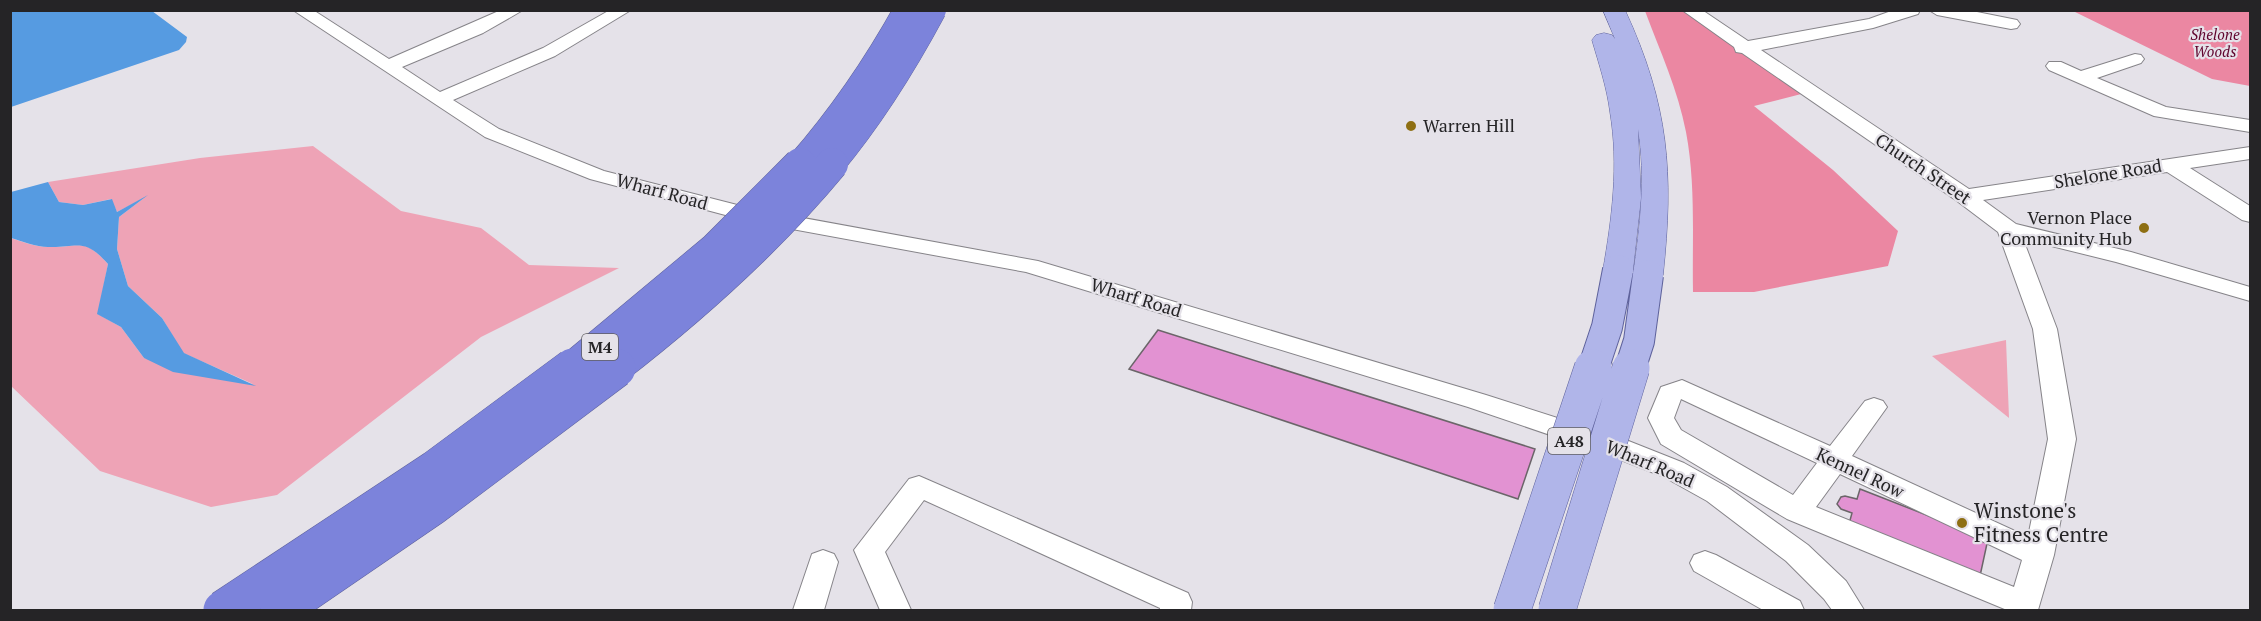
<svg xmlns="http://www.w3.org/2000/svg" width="2261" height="621" font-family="'PT Serif',serif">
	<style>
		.green { fill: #eea3b6 }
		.forest { fill: #eb87a2 }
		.water { fill: #569be1 }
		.building { fill: #e292d2; stroke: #6b6569; stroke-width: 1.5 }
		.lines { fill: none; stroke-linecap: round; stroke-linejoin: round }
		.minor-casing { stroke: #868489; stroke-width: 2 }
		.major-casing { stroke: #5e629c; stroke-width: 1 }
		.minor { fill: #fff; fill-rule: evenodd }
		.major { fill: #b0b5e9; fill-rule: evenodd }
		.major-bridge-far1-casing { stroke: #5e629c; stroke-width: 32; stroke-linecap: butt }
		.major-bridge-casing { stroke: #5e629c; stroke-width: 38; stroke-linecap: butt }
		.highway-bridge-far2-casing { stroke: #5e629c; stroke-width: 27; stroke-linecap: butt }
		.highway-bridge-far1-casing { stroke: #5e629c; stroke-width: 33; stroke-linecap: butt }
		.highway-bridge-casing { stroke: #5e629c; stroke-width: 40; stroke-linecap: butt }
		.major-bridge-far1 { stroke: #b0b5e9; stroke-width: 30 }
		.major-bridge { stroke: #b0b5e9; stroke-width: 37 }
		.highway-bridge-far2 { stroke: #7c83db; stroke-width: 26 }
		.highway-bridge-far1 { stroke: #7c83db; stroke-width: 32 }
		.highway-bridge { stroke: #7c83db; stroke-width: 39 }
		.poi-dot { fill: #8e6f13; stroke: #e5e2e9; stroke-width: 2 }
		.labels { text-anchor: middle; stroke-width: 4.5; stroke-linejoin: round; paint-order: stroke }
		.far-park-label { font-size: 15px; font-style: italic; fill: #60042d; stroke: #e5e2e9 }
		.shield { fill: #e5e2e9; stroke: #5f5d60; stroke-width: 1.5 }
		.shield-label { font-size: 16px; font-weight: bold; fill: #252426 }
		.poi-label { font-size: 18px; fill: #252426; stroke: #e5e2e9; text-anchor: start }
		.street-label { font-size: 18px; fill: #252426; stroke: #e5e2e9 }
		.near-poi-label { font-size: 21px; fill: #252426; stroke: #e5e2e9; text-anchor: start }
	</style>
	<rect width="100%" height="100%" fill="#e5e2e9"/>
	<path class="green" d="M313 146 401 211 481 228 529 265 619 268 481 337 277 495 211 507 100 471 11 386 10 238C22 241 35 247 48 247 79 248 83 236 108 264L98 314 121 327 144 358 253 384 183 353 162 318 128 286 117 249 119 217 144 198 117 212 111 199 83 205 59 202 48 182 200 158Z
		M2006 340 2009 418 1932 356Z"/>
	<path class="forest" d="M1645 11H1690L1809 92 1754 106 1833 170 1898 231 1888 266 1754 292H1693C1692 239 1696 185 1686 132 1678 90 1660 51 1645 11Z
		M2073 11H2250V86L2212 79Z"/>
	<path class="water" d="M10 11H152L187 37 186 42 179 50 11 107Z
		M48 182 59 202 83 205 112 199 117 212 148 195 119 217 117 249 128 286 162 318 184 353 256 386 173 372 144 358 121 327 97 314 108 264C84 237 78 248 48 247 36 247 22 241 11 238V192Z"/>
	<path class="building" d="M1158 330 1535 449 1518 499 1129 369Z
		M1860 489 1988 539 1980 576 1849 524 1852 513 1841 509 1837 504 1841 497 1845 496 1857 499Z"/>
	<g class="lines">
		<g class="minor-casing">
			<path id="minor" d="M293 10H313L389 59 501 10H523L483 33 402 67 440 92 543 48 610 10H631L555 56 453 100 499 129 604 171 749 208 1038 261 1486 395 1626 440 1684 463 1727 487 1808 545 1846 581 1864 610H1832L1824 599 1786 561 1707 501 1664 477 1606 454 1468 407 1026 272 748 221 590 179 485 137Z
				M1682 10H1702L1748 41 1869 19 1894 10H1920L1918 14 1873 28 1761 50 1969 189 2250 147V159L2190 168 2250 206V222L2242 220 2167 172 1983 200 2016 224 2131 252 2250 287V301L2116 262 2023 239 2057 329 2076 439 2054 555 2038 610H2007L1787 519 1661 444 1648 418 1661 387 1682 380 1830 446 1865 401 1874 398 1883 401 1887 407 1852 456 2028 537 2048 439 2033 329 1998 232 1957 201 1742 53 1736 52 1734 47ZM1681 399 1817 463 1793 495 1681 430 1674 418ZM1840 474 2022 560 2014 587 1816 507Z
				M1929 10H1967L2017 20 2020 24 2017 28 2011 29 1937 15Z
				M2135 54 2141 55 2144 59 2141 63 2097 78 2166 107 2250 120V132L2154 116 2049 70 2046 66 2049 62H2061L2081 71Z
				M919 476 1188 593 1192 602 1191 610H1160V608L924 500 885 552 911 610H880L854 550 909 479Z
				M823 550 834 554 838 562 824 610H793L812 554Z
				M1705 551 1716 555 1800 601 1804 610H1763L1694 571 1690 563 1694 555Z"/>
		</g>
		<g class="major-casing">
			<path id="major" d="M1603 10H1625C1669 105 1674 173 1663 275L1659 282 1648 284 1637 282 1633 275C1640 226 1646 178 1638 129L1641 198 1633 270 1629 276 1618 279 1607 276 1603 270C1612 218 1619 165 1610 112 1607 88 1599 64 1592 40L1596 35 1604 33 1612 35 1615 39Z"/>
		</g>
		<use href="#minor" class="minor"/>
		<use href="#major" class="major"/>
		<g class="major-bridge-far1-casing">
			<path id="major-bridge-far1" d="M1593 369 1607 327 1618 270
				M1630 369 1639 341 1648 275"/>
		</g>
		<g class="major-bridge-casing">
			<path id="major-bridge" d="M1512 610 1593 368
				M1557 610 1631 368"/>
		</g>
		<g class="highway-bridge-far2-casing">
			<path id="highway-bridge-far2" d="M799 165C841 117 876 66 907 10
				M831 165C872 116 903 66 933 10"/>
		</g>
		<g class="highway-bridge-far1-casing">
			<path id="highway-bridge-far1" d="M571 369 715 249 800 164
				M614 369C693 308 768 241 832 164"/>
		</g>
		<g class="highway-bridge-casing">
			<path id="highway-bridge" d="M223 610 435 470 573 368
				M280 610 432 506 616 368"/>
		</g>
		<use href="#major-bridge-far1" class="major-bridge-far1"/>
		<use href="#major-bridge" class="major-bridge"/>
		<use href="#highway-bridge-far2" class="highway-bridge-far2"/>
		<use href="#highway-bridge-far1" class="highway-bridge-far1"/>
		<use href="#highway-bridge" class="highway-bridge"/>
	</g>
	<g class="poi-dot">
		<circle cx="1411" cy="126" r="6"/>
		<circle cx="2144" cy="228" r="6"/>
		<circle cx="1962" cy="523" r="6"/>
	</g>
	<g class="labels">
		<g class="far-park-label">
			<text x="2215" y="40">Shelone<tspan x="2215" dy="17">Woods</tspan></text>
		</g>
		<g class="shield">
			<rect x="582" y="334" width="36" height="26" rx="4.5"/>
			<rect x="1548" y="428" width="42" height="26" rx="4.5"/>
		</g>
		<g class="shield-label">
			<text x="600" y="353">M4</text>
			<text x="1569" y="447">A48</text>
		</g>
		<g class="poi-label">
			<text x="1423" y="132">Warren Hill</text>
			<text x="2132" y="224" text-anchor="end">Vernon Place<tspan x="2132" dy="21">Community Hub</tspan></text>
		</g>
		<g class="street-label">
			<text transform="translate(1923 169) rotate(34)" y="6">Church Street</text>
			<text transform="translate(2108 174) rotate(-9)" y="6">Shelone Road</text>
			<text transform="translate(662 192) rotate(15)" y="6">Wharf Road</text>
			<text transform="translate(1136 298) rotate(17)" y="6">Wharf Road</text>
			<text transform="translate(1650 464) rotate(23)" y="6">Wharf Road</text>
			<text transform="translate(1860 473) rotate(25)" y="6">Kennel Row</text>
		</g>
		<g class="near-poi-label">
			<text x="1974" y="518">Winstone's<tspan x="1974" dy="24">Fitness Centre</tspan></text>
		</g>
	</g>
	<rect width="2261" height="621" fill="none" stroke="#252426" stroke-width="24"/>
</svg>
